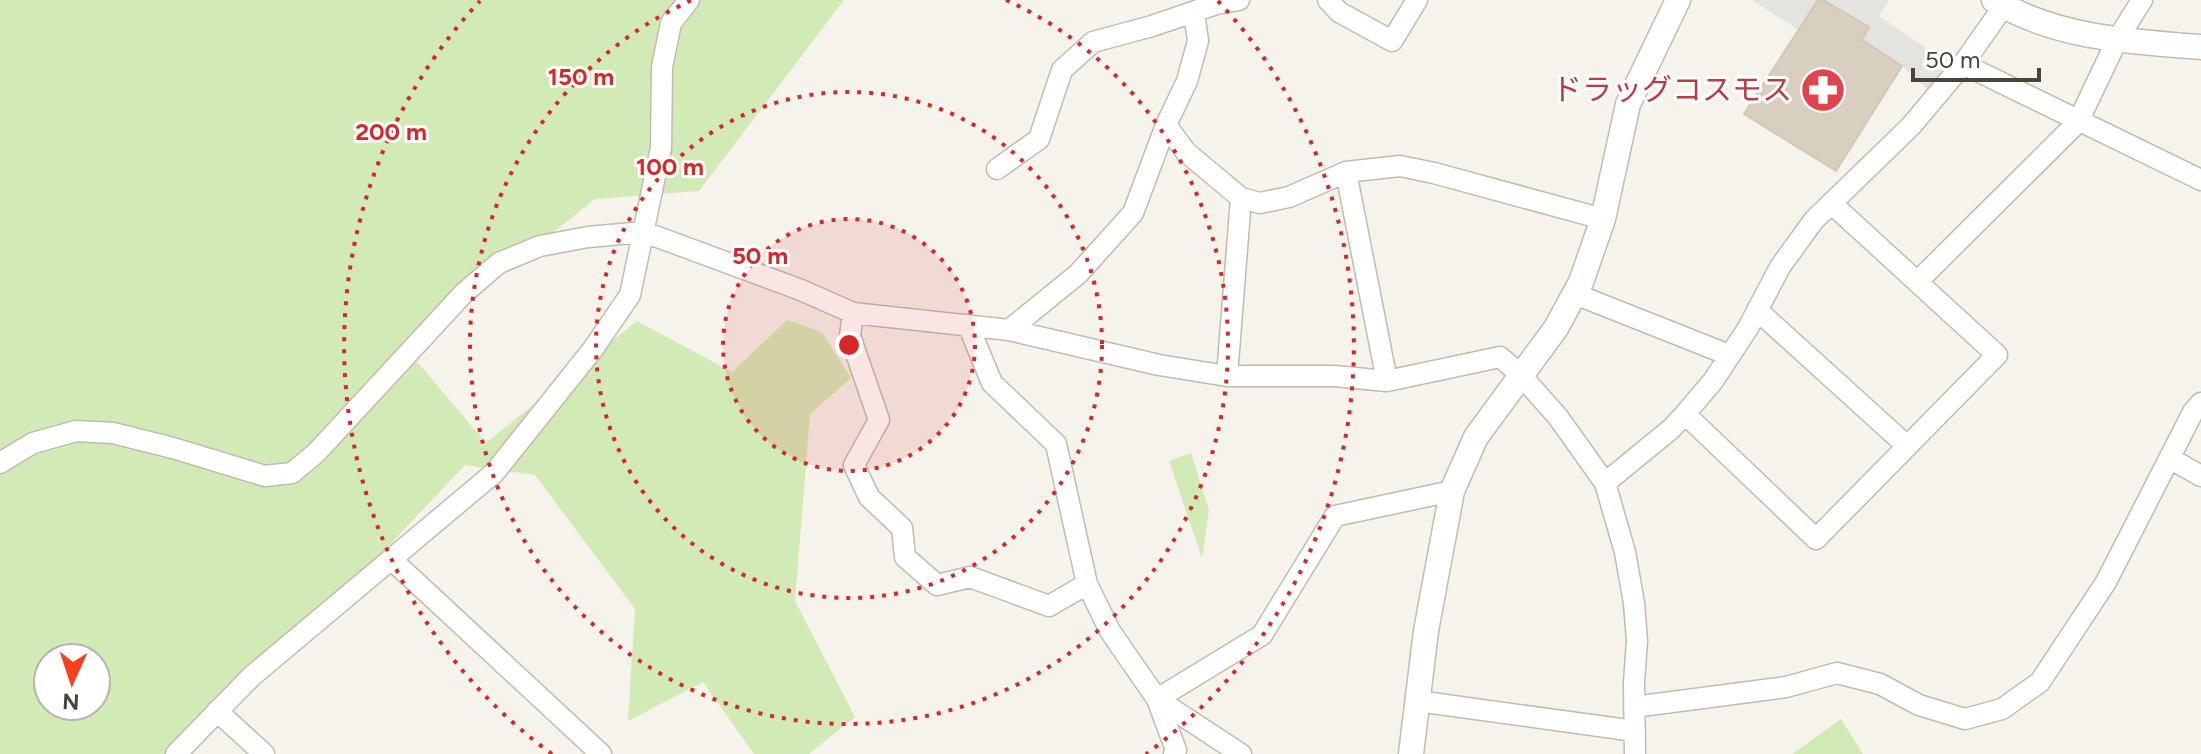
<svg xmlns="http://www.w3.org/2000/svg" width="2201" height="754" font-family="Figtree,'Noto Sans JP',sans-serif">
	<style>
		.green { fill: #d2eab5; fill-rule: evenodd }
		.parking { fill: #e5e3e0 }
		.building { fill: #d8cfc1; stroke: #d3c7b4; stroke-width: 2 }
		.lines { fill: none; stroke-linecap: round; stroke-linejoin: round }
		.minor-casing { stroke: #c2bbae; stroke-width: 23 }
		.tertiary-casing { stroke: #c2bbae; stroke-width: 27 }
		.minor { stroke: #fff; stroke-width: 20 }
		.tertiary { stroke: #fff; stroke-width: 24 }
		.ring { fill: none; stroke: #d62828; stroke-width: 4; stroke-dasharray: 4 8 }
		.labels { text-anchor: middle; stroke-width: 6; stroke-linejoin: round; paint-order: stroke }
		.health-label { font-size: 30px; fill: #be3a42; stroke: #fff; text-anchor: end }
		.centre { fill: #d62828; stroke: #fff; stroke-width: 4 }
		.ring-label { font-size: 24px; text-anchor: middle; font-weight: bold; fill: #d62828; stroke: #fff; stroke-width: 6; stroke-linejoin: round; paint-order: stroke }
	</style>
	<rect width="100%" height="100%" fill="#f6f3ec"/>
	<path class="green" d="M0 0H844L699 191 595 199 407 350 486 443 637 321 732 372 787 320 822 332 851 378 810 414 795 601 855 717 809 754H754L703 682 628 721 635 609 535 475 465 465 192 754H0ZM48 658H96V706H48Z
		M1191 453 1209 510 1202 558 1169 461Z
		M1841 719 1863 754H1792Z"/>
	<path class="parking" d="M1752 0H1818L1800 31Z
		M1823 0H1889L1879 16 1950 64 1929 91 1902 66 1862 40 1869 27Z"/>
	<path class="building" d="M1818 0H1823L1869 27 1862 40 1902 66 1836 171 1744 114Z"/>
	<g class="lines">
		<g class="minor-casing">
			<path id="minor" d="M1328 0 1339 12 1392 41 1417 0
				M1963 64 2201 180
				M1166 125 1186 152 1241 198 1260 203 1289 197 1346 172 1400 166 1434 173 1603 219
				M997 169 1039 139 1062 70 1093 42 1152 26 1216 4 1239 0
				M1346 172 1387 381
				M1917 282 2078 122 2117 40 2142 0
				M1575 294 1729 355
				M1757 310 1907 446
				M853 313 850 336 879 420 854 465 869 497 902 528 905 557 937 585 970 577 1049 606 1087 584
				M968 325 992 383 1056 444 1087 584 1110 631 1157 699 1176 750 1174 754
				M1009 330 1078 274 1133 213 1166 125 1187 81 1198 41 1194 13
				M1227 376 1241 198
				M1685 414 1816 539 1997 355 1831 203
				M2171 459 2201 476
				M0 463 33 443 76 431 113 433 173 448 265 476 292 473 316 453 464 293 499 263 540 246 588 237 644 232 801 290 853 313 1009 330 1159 365 1227 376H1334L1387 381 1500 357 1520 374 1558 417 1605 483 1625 552 1634 603 1637 641 1634 682 1635 754
				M1605 483 1671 429 1685 414 1713 381 1748 328 1780 267 1814 220 1911 126 1963 64 2008 0
				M392 560 601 754
				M1157 699 1262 635 1335 516 1452 491
				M1157 699 1241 754
				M1417 701 1635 731
				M1634 707 1786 687 1837 673 1880 684 1919 705 1965 719 2002 709 2040 682 2106 582 2193 412 2201 403
				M217 711 264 754
				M176 754 252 676 494 473 593 349 630 295 661 148 662 67 671 23 689 0"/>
		</g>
		<g class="tertiary-casing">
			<path id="tertiary" d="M1994 0C2055 38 2132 42 2201 47
				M1411 754 1426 631 1452 491 1476 437 1556 328 1581 282 1603 219 1628 104 1678 0"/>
		</g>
		<use href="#minor" class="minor"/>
		<use href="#tertiary" class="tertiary"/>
	</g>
	<circle cx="849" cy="345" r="126" fill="#d62828" fill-opacity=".12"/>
	<g class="ring">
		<circle cx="849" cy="345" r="126"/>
		<circle cx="849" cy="345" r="253"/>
		<path d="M1006 0A379 379 0 1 1 692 0"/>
		<path d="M552 754A505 505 0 0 1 480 1M1218 1A505 505 0 0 1 1146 754"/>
	</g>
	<defs>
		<g id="pharmacy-disc" transform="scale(2.3)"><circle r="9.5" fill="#e0444e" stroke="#fff"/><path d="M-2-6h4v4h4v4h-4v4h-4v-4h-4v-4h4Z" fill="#fff"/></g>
	</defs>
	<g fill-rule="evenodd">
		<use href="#pharmacy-disc" x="1823" y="90"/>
	</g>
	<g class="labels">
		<g class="health-label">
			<text x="1792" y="100">ドラッグコスモス</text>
		</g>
	</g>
	<circle cx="849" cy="345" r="12" class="centre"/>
	<g class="ring-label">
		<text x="581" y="85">150 m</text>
		<text x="391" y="140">200 m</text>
		<text x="670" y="175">100 m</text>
		<text x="760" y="264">50 m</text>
	</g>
	<g transform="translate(72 682) rotate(183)"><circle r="38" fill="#ffffff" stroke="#b7b4b0" stroke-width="2"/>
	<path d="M0-6L14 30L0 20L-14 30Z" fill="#fc3f1d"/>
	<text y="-12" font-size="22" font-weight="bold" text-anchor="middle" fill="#4b4439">N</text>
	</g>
	<path d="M1913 68v12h126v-12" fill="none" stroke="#4b4439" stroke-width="4"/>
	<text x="1925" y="68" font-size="24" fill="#4b4439" stroke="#ffffff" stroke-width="6" paint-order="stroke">50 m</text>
</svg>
